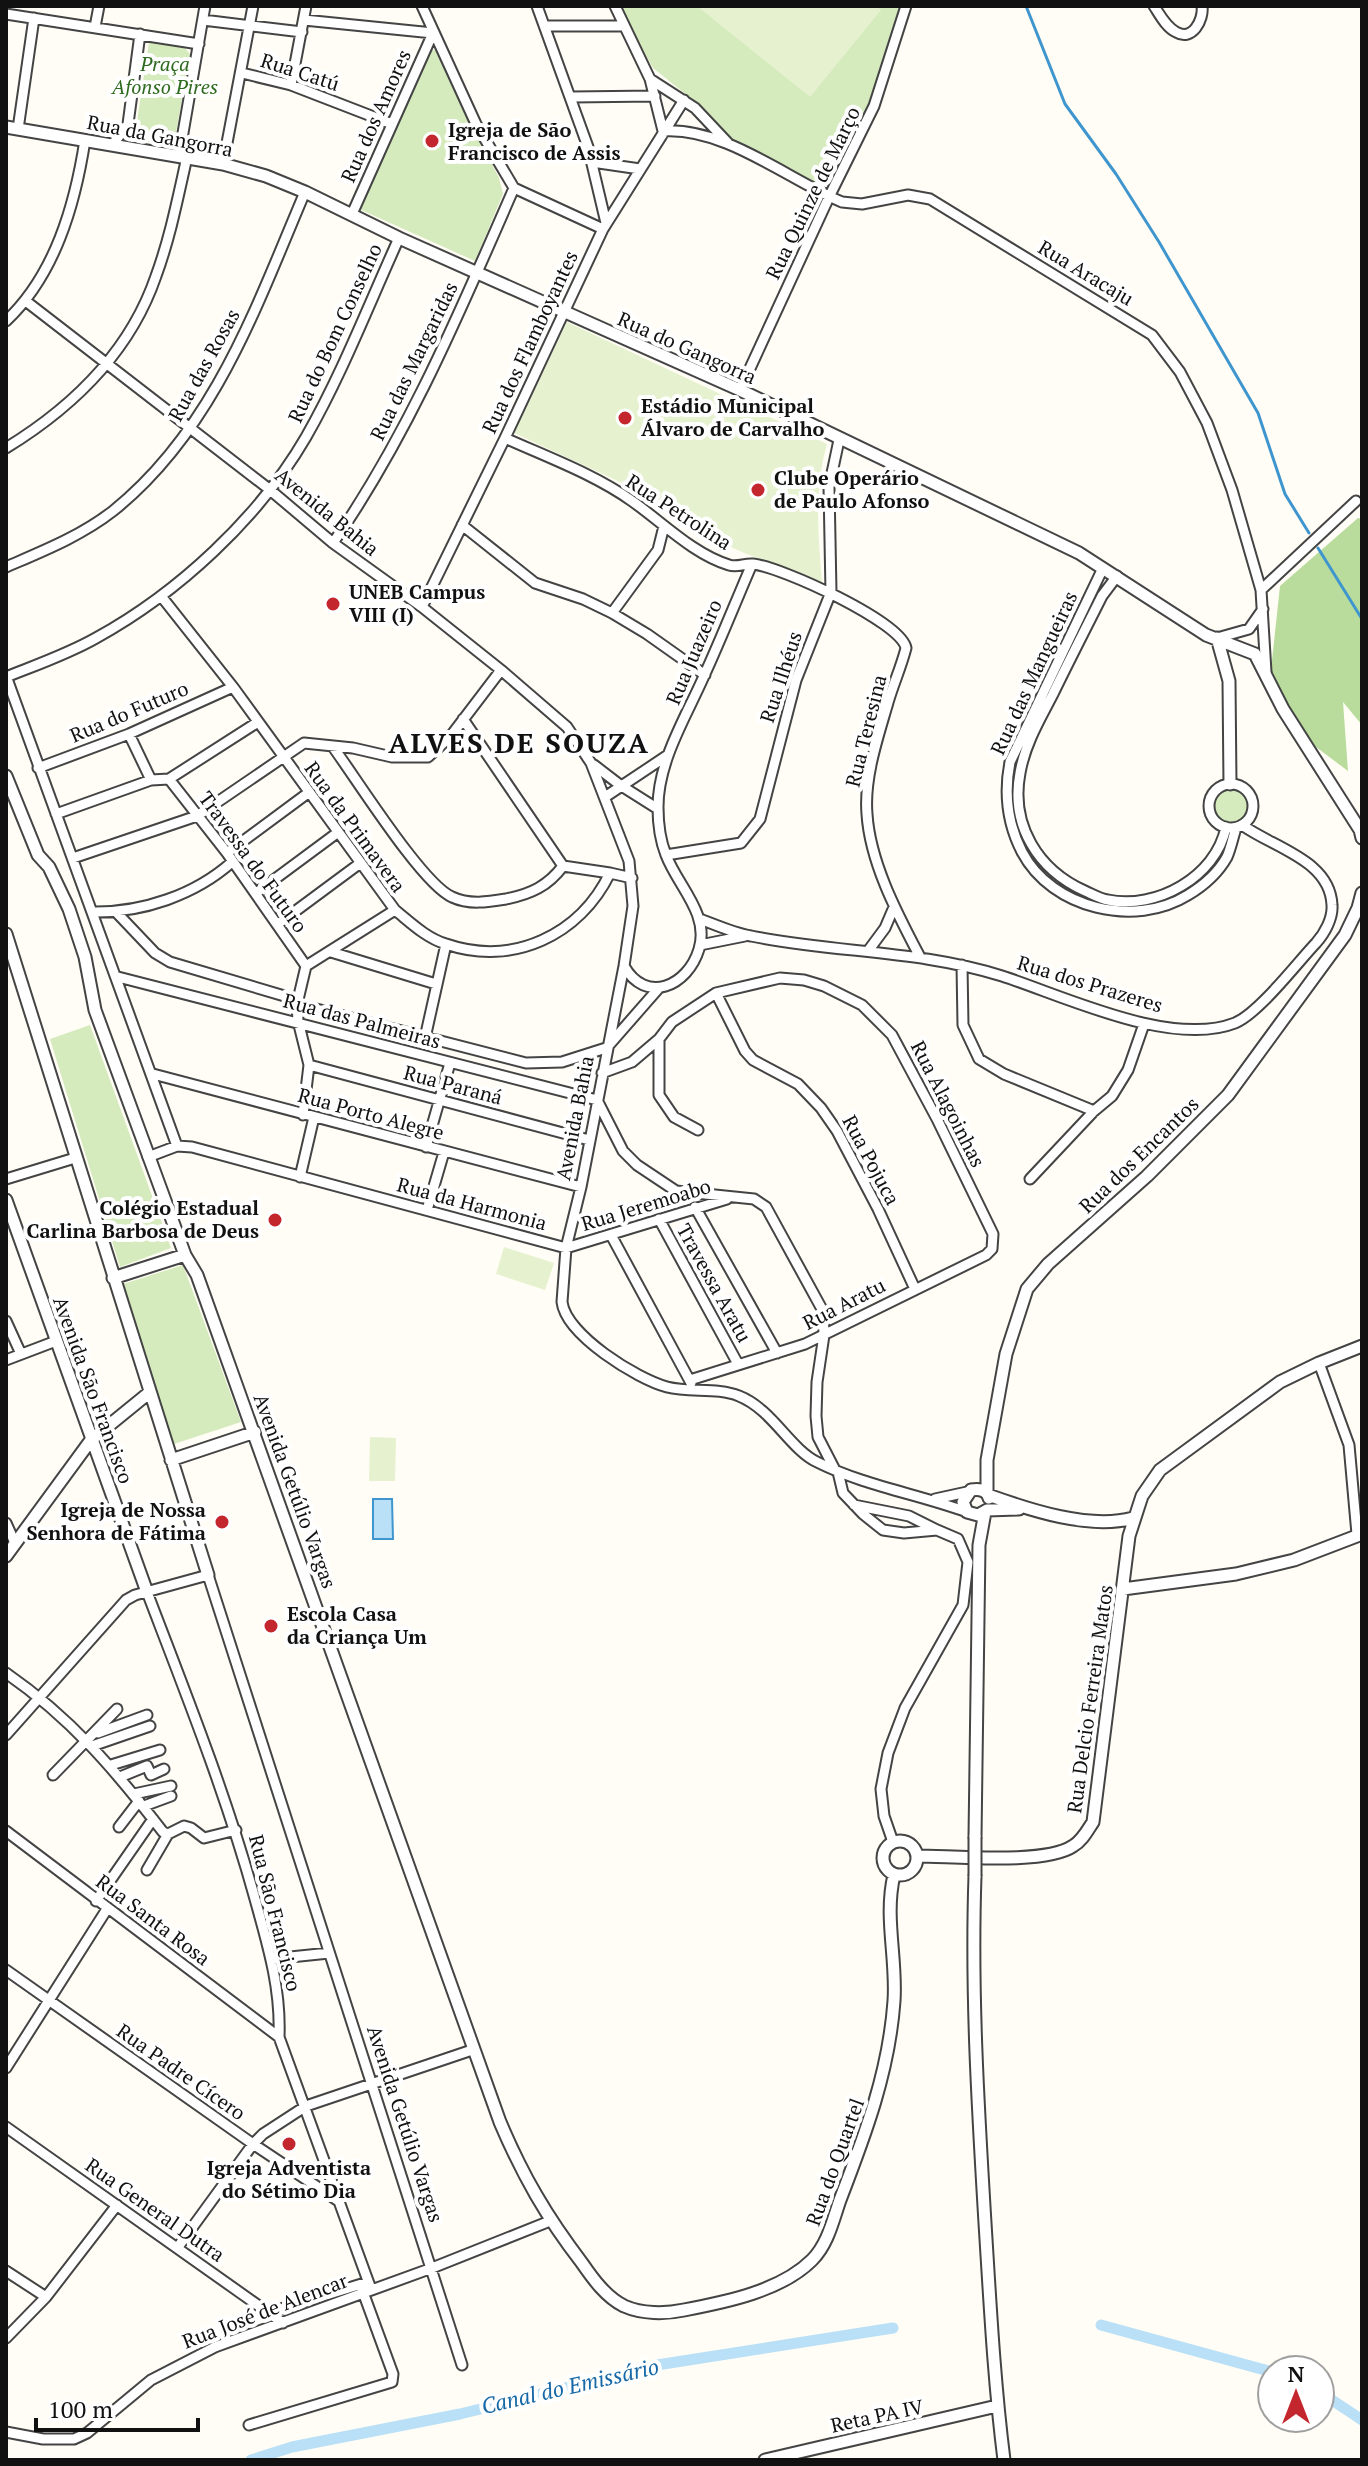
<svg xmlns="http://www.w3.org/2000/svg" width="1368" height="2466" font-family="'PT Serif',serif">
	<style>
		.green { fill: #d5ebbd }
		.forest { fill: #b9dc9c }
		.pitch { fill: #e6f2cf }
		.water { fill: #b9e0f7; stroke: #3f96cf; stroke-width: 2 }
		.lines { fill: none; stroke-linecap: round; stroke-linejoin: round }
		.stream { stroke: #3f96cf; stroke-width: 3 }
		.canal { stroke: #b9e0f7; stroke-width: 11 }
		.minor-casing { stroke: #444; stroke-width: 13 }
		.tertiary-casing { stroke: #444; stroke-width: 15 }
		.minor { stroke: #fff; stroke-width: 9 }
		.tertiary { stroke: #fff; stroke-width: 11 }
		.tertiary-bridge-casing { stroke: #444; stroke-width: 15; stroke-linecap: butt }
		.tertiary-bridge { stroke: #fff; stroke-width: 11 }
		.poi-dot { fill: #c4262e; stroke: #fff; stroke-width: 3 }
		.labels { text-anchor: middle; stroke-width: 8; stroke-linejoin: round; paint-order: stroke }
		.park-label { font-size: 20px; font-style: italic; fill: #2f6b1f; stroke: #fff }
		.street-label { font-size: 20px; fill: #111; stroke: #fff }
		.poi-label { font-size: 20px; font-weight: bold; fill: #111; stroke: #fff; text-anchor: start }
		.water-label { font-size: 22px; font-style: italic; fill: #1768a6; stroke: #fff }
		.district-label { font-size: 28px; font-weight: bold; letter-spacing: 2px; fill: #111; stroke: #fff }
	</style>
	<rect width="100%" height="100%" fill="#fffdf5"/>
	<path class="green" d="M621 6H902L871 102 832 182 820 186 739 146 693 100 653 68 631 30Z
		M149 42 183 46 190 54 175 138 167 144 123 139 137 121Z
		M430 50H435L499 178 503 194 475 261 359 209Z
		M1212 806a20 20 0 1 1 40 0a20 20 0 1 1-40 0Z
		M90 1025 171 1248 120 1267 50 1039Z
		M183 1265 241 1422 174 1444 120 1285Z"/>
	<path class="forest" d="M1358 518 1362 519V725L1343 702 1348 771 1316 747 1270 679 1280 586Z"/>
	<path class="pitch" d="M697 6H876L881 10 810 97Z
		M567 322 827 444C814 490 818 535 822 582L744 553 687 527V513L514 433Z
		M504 1247 554 1263 545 1290 496 1274Z
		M370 1437 396 1438 395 1481H369Z"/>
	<path class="water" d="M373 1499H392L393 1539H373Z"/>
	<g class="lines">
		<path class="stream" d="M1026 6 1065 104 1116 174 1159 242 1258 413 1285 494 1309 533
			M1318 548 1362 619"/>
		<path class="canal" d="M1101 2325 1272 2372
			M1320 2392 1362 2420
			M251 2460 292 2447 460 2414 657 2365 893 2328"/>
		<g class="minor-casing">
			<path id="minor" d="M422 6 476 124 514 188 603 229
				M537 6 588 147 606 223
				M615 6 650 79 663 131C725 127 787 179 842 202L862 204 908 195 930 199 1152 335 1180 372 1207 423 1232 490 1261 590 1266 672
				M1154 6C1160 15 1166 27 1176 32 1192 42 1204 20 1202 6
				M6 14 199 44
				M203 20 302 32
				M304 20 433 33 352 214
				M546 26H623
				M95 27 99 6
				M242 73 291 85 392 124
				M650 79 695 108 728 143
				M291 85 306 6
				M572 97 655 96
				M18 129 34 18
				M113 144 128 124 140 34
				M179 156 205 6
				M592 162 640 169
				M223 164 253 6
				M27 302 269 489 333 543 422 607 501 670 567 727 591 763 629 861 633 906 624 966 581 1187 566 1248 562 1302C566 1335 637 1379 667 1387 690 1393 717 1387 739 1396 772 1409 790 1449 817 1462 865 1486 918 1494 967 1512
				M6 321C55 275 75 205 85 140
				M740 390 829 197 874 106 906 6
				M505 438C547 457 594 474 632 501 662 522 693 554 729 565 737 568 745 563 753 564 782 567 901 622 906 648 901 668 892 687 887 706 877 740 864 779 867 814 870 863 898 915 920 957
				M6 448C73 407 130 352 156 276 170 238 178 197 187 157
				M462 525 535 583 583 599 612 613 647 634 705 675
				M333 543C409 434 461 309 514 188
				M6 567C43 551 81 536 113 511 214 430 256 307 305 192
				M1103 568 1010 762C1004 793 1007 823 1022 852 1052 909 1135 928 1188 895 1203 886 1218 873 1227 857 1231 848 1233 837 1236 828
				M1117 576 1102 596C1086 628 1069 661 1053 694 1040 719 1025 744 1020 773 1010 825 1038 870 1085 891 1092 894 1100 899 1108 900 1156 910 1216 877 1226 827
				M1261 590 1356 501
				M161 596 233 687 395 910C410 922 426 938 446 944 513 967 580 935 610 873L632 878
				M422 607 505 438 603 229 684 100
				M612 613 658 550 664 526
				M1217 638 1249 629 1263 609
				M6 676 177 1146
				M6 677C36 665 68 654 96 638 178 593 259 518 306 437 342 374 369 304 399 238
				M463 719 563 866
				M129 734 151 780
				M333 747C356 778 422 884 452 897 469 905 488 902 506 899 531 894 548 886 563 866
				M594 765 620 785 658 809
				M38 768 129 734 233 687
				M169 779 227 853 306 966
				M1209 806a22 22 0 1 1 44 0a22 22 0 1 1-44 0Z
				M605 797 668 755
				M56 814 151 780 169 779 258 722
				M227 853 308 793
				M666 855 741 843 760 819 796 680 831 592 829 487 839 440
				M73 858 197 816 304 743 353 748 392 757H428L450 737 501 670
				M563 866 610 873
				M256 893 337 833
				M92 912C142 913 195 895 232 862
				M116 912 155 953 170 962 298 1000
				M700 919C716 925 734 933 751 936 835 953 920 950 1002 976 1064 996 1171 1048 1235 1023 1259 1013 1297 963 1316 943 1325 933 1333 918 1332 905 1330 860 1274 848 1242 825
				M278 924 359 864
				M700 945 745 936
				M868 951 885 928 894 907
				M331 952 436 984
				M962 965 963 1025 979 1059 1004 1074 1094 1111
				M306 966 395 910
				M624 966C646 1005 688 986 699 949 710 914 677 885 666 855 660 840 658 822 658 807 658 761 686 717 704 676 721 639 736 601 752 564
				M118 977 597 1100 623 1151 637 1165 676 1191 754 1199 766 1207 823 1311 824 1335 817 1382 816 1416 818 1437 834 1468
				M716 993 745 1051 753 1060 798 1084 821 1108 837 1131 878 1209 915 1289
				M297 1004 526 1063 562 1062 606 1048
				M425 1038 446 944
				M659 1039V1095L674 1117 698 1130
				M609 1045 658 989
				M309 1065 589 1140
				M602 1073 632 1062 659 1039 672 1022 716 993 780 978 804 980 824 986 862 1005 892 1035 937 1119 993 1234 992 1249 986 1255 805 1344 690 1380
				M153 1074 581 1187
				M303 1115 309 1065 298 1021 297 1004 306 966
				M426 1147 450 1063
				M148 1157 177 1146 192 1147 566 1248
				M300 1177 314 1117
				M6 1179 75 1158
				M1030 1179 1094 1111 1112 1096 1128 1070 1144 1024
				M695 1207 777 1353
				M427 1210 444 1152
				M659 1219 738 1364
				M611 1235 691 1383
				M566 1248 727 1199
				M6 1321 21 1354
				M6 1360 56 1341
				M1319 1363 1349 1445 1357 1534
				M838 1472 843 1493 863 1514 883 1530 904 1533 937 1530 958 1539 968 1562 963 1605 905 1708 888 1753 881 1789 884 1816 893 1842
				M935 1499 967 1492
				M854 1505 909 1516 937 1530
				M6 1523 15 1543
				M147 1592C186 1694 226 1794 255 1899 268 1946 281 1988 279 2037L371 2289
				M6 1673C71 1718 115 1770 163 1832L168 1834 184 1826 191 1828 204 1838 236 1830
				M98 1733 147 1715
				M6 1735 126 1600 135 1595 208 1575 462 2365
				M92 1746 150 1726
				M111 1765 160 1750
				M53 1775 117 1709
				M120 1777 147 1766 151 1775 164 1769
				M134 1794 171 1786
				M144 1806 171 1796
				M119 1827 139 1801
				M6 1831 279 2037
				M147 1870 168 1834
				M96 1901 153 1819
				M271 1959 329 1953
				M6 1970 253 2144 337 2200
				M6 2068 107 1909
				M6 2127 283 2323
				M178 2247 253 2144 263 2134 306 2106 472 2050
				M6 2271 46 2297
				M271 2312 368 2282
				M6 2338 46 2297 117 2205
				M249 2425 392 2382 393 2374 363 2292
				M6 2432 43 2439H74L87 2433 151 2380 215 2347 432 2268 550 2221"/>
		</g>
		<g class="tertiary-casing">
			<path id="tertiary" d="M6 127 223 164 266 176 305 192 399 238 740 390 1079 553 1206 635 1255 654 1283 709 1360 830 1362 838
				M1217 638 1229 681 1230 784
				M6 776 38 855 49 867 69 909 85 957 95 1010 185 1255 197 1275 500 2122C523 2176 546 2216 582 2263 593 2279 606 2297 624 2306 642 2314 665 2314 684 2310 726 2302 781 2291 812 2260 828 2244 833 2220 840 2200 865 2135 889 2072 894 2001 897 1958 884 1917 894 1875
				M6 934 208 1575
				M6 1200 147 1592
				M113 1278 185 1255
				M171 1460 255 1432
				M987 1493V1460L1006 1354 1027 1289 1048 1264 1147 1176 1228 1095 1345 935 1358 908 1362 893
				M988 1495C1030 1510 1090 1530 1133 1518
				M989 1498C987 1489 978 1489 971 1490L963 1502 967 1512 978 1515 987 1510 1019 1509
				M6 1556 91 1440 150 1392
				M1123 1589 1236 1574 1294 1560 1362 1534
				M975 1837 979 1545 985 1512
				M883 1858a17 17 0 1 1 34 0a17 17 0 1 1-34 0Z
				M917 1856C953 1856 1045 1865 1073 1846 1082 1841 1087 1831 1093 1822L1129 1536 1142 1496 1160 1470 1280 1382 1319 1363 1362 1346
				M975 1876C971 1992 978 2107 985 2223 990 2302 994 2381 1004 2460
				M765 2460 997 2406"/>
		</g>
		<use href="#minor" class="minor"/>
		<use href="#tertiary" class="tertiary"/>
		<g class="tertiary-bridge-casing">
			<path id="tertiary-bridge" d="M975 1837V1876"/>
		</g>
		<use href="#tertiary-bridge" class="tertiary-bridge"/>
	</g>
	<g class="poi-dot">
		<circle cx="432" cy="141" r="8"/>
		<circle cx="625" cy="418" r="8"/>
		<circle cx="758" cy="490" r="8"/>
		<circle cx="333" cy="604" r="8"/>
		<circle cx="275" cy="1220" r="8"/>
		<circle cx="222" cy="1522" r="8"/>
		<circle cx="271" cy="1626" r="8"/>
		<circle cx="289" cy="2144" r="8"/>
	</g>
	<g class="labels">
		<g class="park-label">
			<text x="165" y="71">Praça<tspan x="165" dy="23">Afonso Pires</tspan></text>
		</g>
		<g class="street-label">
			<text transform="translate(300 72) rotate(18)" y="7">Rua Catú</text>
			<text transform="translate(376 116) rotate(-66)" y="7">Rua dos Amores</text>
			<text transform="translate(160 136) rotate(11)" y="7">Rua da Gangorra</text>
			<text transform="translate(813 193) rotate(-64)" y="7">Rua Quinze de Março</text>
			<text transform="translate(1086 273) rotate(31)" y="7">Rua Aracaju</text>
			<text transform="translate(335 333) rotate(-65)" y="7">Rua do Bom Conselho</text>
			<text transform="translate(530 342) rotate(-65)" y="7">Rua dos Flamboyantes</text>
			<text transform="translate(687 348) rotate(24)" y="7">Rua do Gangorra</text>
			<text transform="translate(414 361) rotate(-64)" y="7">Rua das Margaridas</text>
			<text transform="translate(204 365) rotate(-61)" y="7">Rua das Rosas</text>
			<text transform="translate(327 512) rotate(39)" y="7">Avenida Bahia</text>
			<text transform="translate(679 512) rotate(33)" y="7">Rua Petrolina</text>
			<text transform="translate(694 652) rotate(-67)" y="7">Rua Juazeiro</text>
			<text transform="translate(1034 673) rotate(-65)" y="7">Rua das Mangueiras</text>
			<text transform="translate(781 677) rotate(-72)" y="7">Rua Ilhéus</text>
			<text transform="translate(129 712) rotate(-23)" y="7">Rua do Futuro</text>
			<text transform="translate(866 731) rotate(-76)" y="7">Rua Teresina</text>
			<text transform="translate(355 827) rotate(54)" y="7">Rua da Primavera</text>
			<text transform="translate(253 862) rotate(54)" y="7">Travessa do Futuro</text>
			<text transform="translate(1090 984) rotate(17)" y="7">Rua dos Prazeres</text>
			<text transform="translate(362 1021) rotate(15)" y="7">Rua das Palmeiras</text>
			<text transform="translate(453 1085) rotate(15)" y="7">Rua Paraná</text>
			<text transform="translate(948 1104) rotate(63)" y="7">Rua Alagoinhas</text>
			<text transform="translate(371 1114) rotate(15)" y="7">Rua Porto Alegre</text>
			<text transform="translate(575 1118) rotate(-79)" y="7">Avenida Bahia</text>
			<text transform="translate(1139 1155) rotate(-44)" y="7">Rua dos Encantos</text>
			<text transform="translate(871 1160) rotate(62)" y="7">Rua Pojuca</text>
			<text transform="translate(472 1204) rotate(15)" y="7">Rua da Harmonia</text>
			<text transform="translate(646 1205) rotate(-17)" y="7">Rua Jeremoabo</text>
			<text transform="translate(714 1283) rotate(61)" y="7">Travessa Aratu</text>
			<text transform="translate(844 1304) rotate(-27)" y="7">Rua Aratu</text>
			<text transform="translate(93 1390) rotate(70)" y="7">Avenida São Francisco</text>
			<text transform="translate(295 1491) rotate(70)" y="7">Avenida Getúlio Vargas</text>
			<text transform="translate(1090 1699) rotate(-82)" y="7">Rua Delcio Ferreira Matos</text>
			<text transform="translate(275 1913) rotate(76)" y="7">Rua São Francisco</text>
			<text transform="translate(153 1920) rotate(37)" y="7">Rua Santa Rosa</text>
			<text transform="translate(181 2072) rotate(35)" y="7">Rua Padre Cícero</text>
			<text transform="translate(405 2124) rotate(72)" y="7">Avenida Getúlio Vargas</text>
			<text transform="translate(835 2162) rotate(-70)" y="7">Rua do Quartel</text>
			<text transform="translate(155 2210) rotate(35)" y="7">Rua General Dutra</text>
			<text transform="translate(265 2311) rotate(-21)" y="7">Rua José de Alencar</text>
			<text transform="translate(877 2416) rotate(-12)" y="7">Reta PA IV</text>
		</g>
		<g class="poi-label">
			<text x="448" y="137">Igreja de São<tspan x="448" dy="23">Francisco de Assis</tspan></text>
			<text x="641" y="413">Estádio Municipal<tspan x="641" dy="23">Álvaro de Carvalho</tspan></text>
			<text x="774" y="485">Clube Operário<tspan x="774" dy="23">de Paulo Afonso</tspan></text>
			<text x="349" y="599">UNEB Campus<tspan x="349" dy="23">VIII (I)</tspan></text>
			<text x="259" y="1215" text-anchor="end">Colégio Estadual<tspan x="259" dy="23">Carlina Barbosa de Deus</tspan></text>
			<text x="206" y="1517" text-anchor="end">Igreja de Nossa<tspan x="206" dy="23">Senhora de Fátima</tspan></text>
			<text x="287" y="1621">Escola Casa<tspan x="287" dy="23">da Criança Um</tspan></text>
			<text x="289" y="2175" text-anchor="middle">Igreja Adventista<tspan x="289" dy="23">do Sétimo Dia</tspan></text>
		</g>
		<g class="water-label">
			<text transform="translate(570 2386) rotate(-13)" y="8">Canal do Emissário</text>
		</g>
		<g class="district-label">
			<text x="519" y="753">ALVES DE SOUZA</text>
		</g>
	</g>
	<rect width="1368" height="2466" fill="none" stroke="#111111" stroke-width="16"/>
	<g transform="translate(1296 2394)"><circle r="38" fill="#ffffff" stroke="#a0a0a0" stroke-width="2"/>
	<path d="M0-6L14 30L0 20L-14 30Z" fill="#c4262e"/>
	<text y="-12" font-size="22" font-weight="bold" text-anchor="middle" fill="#111111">N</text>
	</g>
	<path d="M36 2418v12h162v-12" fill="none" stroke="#111111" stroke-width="4"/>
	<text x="48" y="2418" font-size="24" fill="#111111" stroke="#ffffff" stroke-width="6" paint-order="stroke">100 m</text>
</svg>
